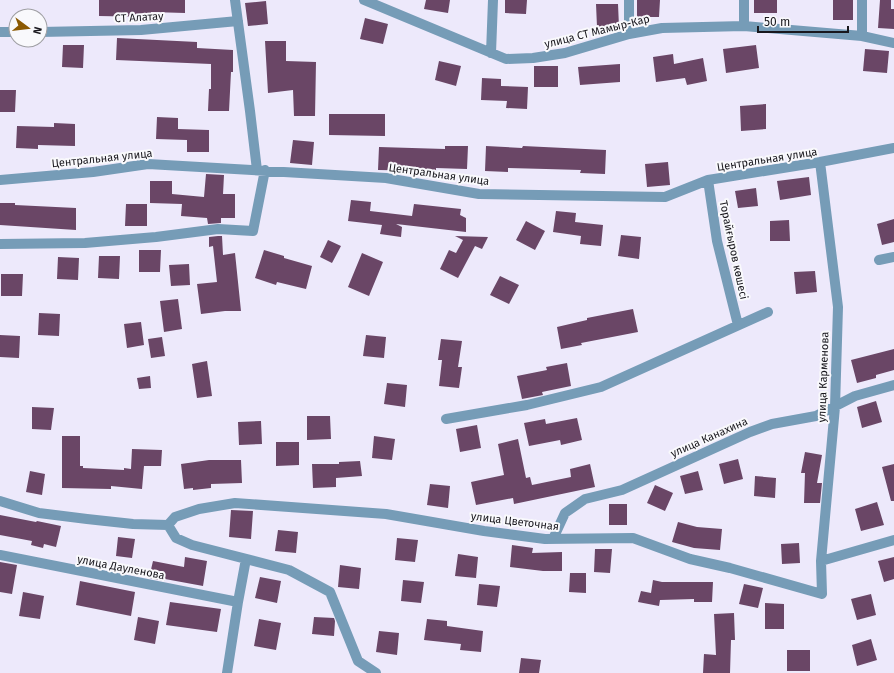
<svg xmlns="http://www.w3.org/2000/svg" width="894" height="673" font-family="'Fira Sans',sans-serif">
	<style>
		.building { fill: #6a4666 }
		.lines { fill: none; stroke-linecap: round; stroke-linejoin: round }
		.street { stroke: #769cb7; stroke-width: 10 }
		.labels { text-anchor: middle; stroke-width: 4; stroke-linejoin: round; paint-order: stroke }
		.street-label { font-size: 11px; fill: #18171d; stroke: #f9f9fc }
	</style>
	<rect width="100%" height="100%" fill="#ede9fb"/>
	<path class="building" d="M99 0H185V13L151 12V17L99 16Z
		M426 0H450L448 13 424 9Z
		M505 0H527L526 14 505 13Z
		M637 0H660L659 17H637Z
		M754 0H777V13H754Z
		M833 0H853V20H833Z
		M880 0H891V9H894V29L878 28Z
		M266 1 268 24 248 26 245 3Z
		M596 4H618L619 27H597Z
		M365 18 388 24 383 44 360 39Z
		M117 38 197 42V48L233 50V72H231L229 111H208L209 89H211V64L116 60Z
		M265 41H286V61L316 62 315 116H294L293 90 268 93Z
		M63 45H84L83 68 62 67Z
		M756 45 759 68 726 73 723 49Z
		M865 49 889 51 887 73 863 71Z
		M673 54 674 64 703 58 707 81 687 85 685 78 656 82 653 57Z
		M439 61 461 66 456 86 435 80Z
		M620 64V82L580 85 578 67Z
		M534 66H558V87H534Z
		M482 78 501 79V86L528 87 527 109 506 108 507 101 481 100Z
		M0 90H16L15 112H0Z
		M766 104V129L741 131 740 106Z
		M329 114H385V136L329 135Z
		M157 117 178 118V129L209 130V152H187V140L156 139Z
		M54 123 75 124V146L38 145V149L16 148 17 126 54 127Z
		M293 140 314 142 312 165 290 163Z
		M445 146H468L467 169 436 168V171L378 170 379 147 445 149Z
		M486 146 522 148 523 146 606 150 605 174 580 173 581 170 546 169 508 168V172L485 171Z
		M668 162 670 185 647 187 645 164Z
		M206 174 224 175 223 194H235V218H221V223L208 224 207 218 181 216 182 204 150 203V181H172V194L204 197Z
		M809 177 811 195 780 200 777 181Z
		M756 188 758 206 738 208 735 191Z
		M351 200 371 202 370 211 412 216 414 204 461 209 460 215 466 218V232L396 224 402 227 401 237 380 234 382 225 348 221Z
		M0 203H15V205L76 208V230L0 225Z
		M126 204H147V226H125Z
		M556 211 576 213 575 222 603 225 601 246 580 244 581 236 553 232Z
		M894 219V242L882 245 877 224Z
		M789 220 790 241H770V221Z
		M526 221 545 231 535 250 516 240Z
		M621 235 641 237 639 259 618 256Z
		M218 236H222L223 255 235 253 241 311H225L201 314 197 284 217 282 213 246 209 247V237Z
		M455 236 488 237 482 249 475 246 458 278 440 269 449 250 456 253 463 240Z
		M328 240 341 246 332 263 320 257Z
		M139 250H161L160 272H139Z
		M264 250 284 256V258L312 266 306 289 277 282 276 285 255 278Z
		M362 253 383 262 369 296 348 287Z
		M99 256H120L119 279 98 278Z
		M58 257 79 258 78 280 57 279Z
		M189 264 190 285 171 286 169 265Z
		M815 271 817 292 796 294 794 272Z
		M1 274H23L22 296H1Z
		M500 276 519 285 509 304 490 295Z
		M178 299 182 329 164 332 160 301Z
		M633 309 638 332 581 343 582 345 561 349 557 327 587 320V318Z
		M39 313 60 314 59 336 38 335Z
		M141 322 144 345 127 348 124 324Z
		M0 335 20 336 19 358 0 357Z
		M366 335 386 337 384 358 363 356Z
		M162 337 165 356 151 358 148 339Z
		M441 339 462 341 458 367H462L459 388 439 386 442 360H438Z
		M894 349V370L876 375V378L857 383 851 360Z
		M207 361 212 396 197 398 192 364Z
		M567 363 571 386 542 392 543 395 522 399 517 376 547 370 546 367Z
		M150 376 151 388 139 389 137 378Z
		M387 383 407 385 405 407 384 404Z
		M876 401 882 422 862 428 857 407Z
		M32 407 54 408 51 430 32 429Z
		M307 416H330L331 439 307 440Z
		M577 418 582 440 561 445 560 440 529 446 524 423 545 419 546 424Z
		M261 421 262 444 239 445 238 422Z
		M477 425 481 448 460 452 456 429Z
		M62 436H80V466H83V468L124 470V468L131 469 132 449 162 450 161 466H144L142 489 111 486V489L62 488Z
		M374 436 395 439 392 460 372 458Z
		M518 439 526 478 530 477 532 485 571 477 570 469 590 464 595 487 514 504 513 498 476 505 471 482 504 475 498 444Z
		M276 442H299V465L276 466Z
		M805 452 822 455 817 483H822L820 503H804L805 473H801Z
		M738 459 743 479 724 484 719 464Z
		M209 460H241L242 483 211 484V488L193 490V488L184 489 181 464Z
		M360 461 362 476 336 478V487L313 488 312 464H339V462Z
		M894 464V501H891L882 467Z
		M30 471 45 474 42 495 26 492Z
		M698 471 703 490 685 494 680 476Z
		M755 476 776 478 775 498 754 496Z
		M430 484 450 486 448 508 427 505Z
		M655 485 673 493 665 511 647 503Z
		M877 502 884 525 861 531 855 509Z
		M609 504H627V525H609Z
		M231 510 253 511 251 539 229 537Z
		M0 515 36 522 37 521 61 526 56 547 44 544 43 548 31 545 32 541 0 535Z
		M678 522 697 527 722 529 720 550 694 548 672 542Z
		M278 530 298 532 296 553 275 551Z
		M118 537 135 539 132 558 116 556Z
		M397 538 418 540 415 562 395 560Z
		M799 543 800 563 782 564 781 544Z
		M512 545 533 548 532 553 562 552V571H543L510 567Z
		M595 549H612L610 573 594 572Z
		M458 554 478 557 476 578 455 576Z
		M185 557 207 561 203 586 165 579 164 581 149 578 153 561 184 567Z
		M894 557V579L884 582 878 561Z
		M0 562 17 565 12 594 0 592Z
		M340 565 361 568 359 589 338 587Z
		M570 573H586V593L569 592Z
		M260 577 281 581 277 603 255 598Z
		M403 580 424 582 421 603 401 601Z
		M653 580 662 582H713L712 602H694V599L660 600 659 606 638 602 641 591 651 593Z
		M80 581 135 592 131 616 76 605Z
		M479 584 500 586 497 607 477 605Z
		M744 584 763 588 758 608 739 604Z
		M23 592 44 596 40 619 19 616Z
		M871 594 876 615 857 620 851 599Z
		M170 602 221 609 217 632 166 625Z
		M765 603 784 604V629H765Z
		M734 613 735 640H731L730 673H703L704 654 716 655 714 614Z
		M138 617 159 621 155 644 134 640Z
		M314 617 334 618 335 621 334 636 312 634Z
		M259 619 281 623 276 650 254 646Z
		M427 619 447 621V626L483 631 481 652 460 650 461 644 424 640Z
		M379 631 399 633 397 655 376 652Z
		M871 639 877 660 857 666 852 645Z
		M787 650H810V671H787Z
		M521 658 541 660 539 673H519Z"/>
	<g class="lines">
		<path class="street" d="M235 0 250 111 257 170
			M364 0 506 59 533 58 565 53 629 34 662 28 744 26 862 36 894 43
			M744 26V0
			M0 32H16
			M40 32 141 30 238 21
			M629 34V0
			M862 36V0
			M491 53 493 0
			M0 180 93 172 148 164 386 178 479 194 665 197 708 180 820 162 894 148
			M708 180 717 241 738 325
			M0 244 85 243 156 237 218 229 253 231 265 170
			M879 260 894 257
			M446 419 527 405 601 387 768 312
			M0 501 39 513 87 519 133 524 168 525
			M553 539 565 513 585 499 622 490 750 432 772 424 816 416 855 396 894 385
			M0 555 238 602
			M821 561 894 540
			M227 673 238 602 246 559
			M376 673 358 661 330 592 289 570 192 545 176 538 168 525 175 517 199 509 235 503 386 514 484 531 545 539 633 538 690 559 730 568 822 594 821 561 835 407 838 307 820 162"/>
	</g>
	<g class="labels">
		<g class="street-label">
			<text transform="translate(139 17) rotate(-3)" y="4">СТ Алатау</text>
			<text transform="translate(597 31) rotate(-14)" y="4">улица СТ Мамыр-Кар</text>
			<text transform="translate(102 158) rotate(-6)" y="4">Центральная улица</text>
			<text transform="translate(767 159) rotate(-9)" y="4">Центральная улица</text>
			<text transform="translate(439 174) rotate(8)" y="4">Центральная улица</text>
			<text transform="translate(734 250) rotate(78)" y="4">Торайғыров көшесі</text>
			<text transform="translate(823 377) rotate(-88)" y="4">улица Карменова</text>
			<text transform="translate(709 437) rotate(-24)" y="4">улица Канахина</text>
			<text transform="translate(515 521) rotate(7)" y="4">улица Цветочная</text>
			<text transform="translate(121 567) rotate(11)" y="4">улица Дауленова</text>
		</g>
	</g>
	<g transform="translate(28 28) rotate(105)"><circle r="19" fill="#f9f9fc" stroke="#9f9fa3"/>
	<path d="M0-3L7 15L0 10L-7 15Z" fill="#8b5902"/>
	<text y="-6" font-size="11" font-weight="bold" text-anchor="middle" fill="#18171d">N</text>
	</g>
	<path d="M758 26v6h90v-6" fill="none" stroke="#18171d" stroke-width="2"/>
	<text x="764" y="26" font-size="12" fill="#18171d" stroke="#f9f9fc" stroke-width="3" paint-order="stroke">50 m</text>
</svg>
